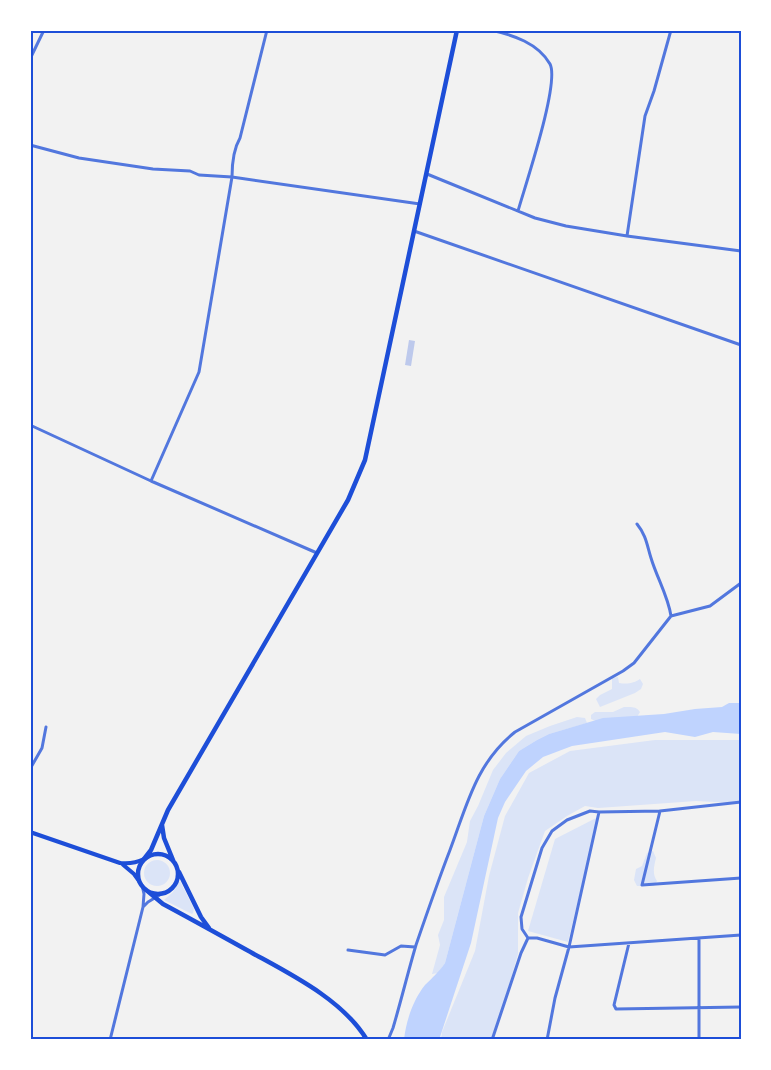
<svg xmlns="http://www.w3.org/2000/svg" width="771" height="1070" font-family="Ubuntu,sans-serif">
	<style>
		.green { fill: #dbe4f7 }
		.water { fill: #bfd3fe }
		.building { fill: #bdc9ec }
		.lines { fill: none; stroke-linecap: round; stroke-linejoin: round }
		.minor { stroke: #5277de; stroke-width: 3 }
		.secondary { stroke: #1d4ed8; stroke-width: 4 }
		.primary { stroke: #1d4ed8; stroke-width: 4.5 }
		.neatline { fill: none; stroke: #1d4ed8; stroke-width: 2 }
	</style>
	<rect width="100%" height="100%" fill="#f2f2f2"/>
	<path class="green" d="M618 677 619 683C627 684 632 684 640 679L643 684 641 689 635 693 600 707 596 699 600 695 612 689V678Z
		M624 707C631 707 636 706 640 712L637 717 598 722 591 719V715L595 712H613Z
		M577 717 585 718 587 723 549 734 537 740 519 751 500 779 484 816 445 963 438 973 432 974 440 945 438 935 444 920V897L467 842 470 821 478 806 493 770 506 753 526 736 550 726Z
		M655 740H741V802L734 803 696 801 598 808 585 806 567 816 545 831 528 878 518 913V954L493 1040H441L442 1032 475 951 489 876 505 816 529 773 570 751Z
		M598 817 568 942 528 931 555 839Z
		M653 851 656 858C654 866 652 874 657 881L654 886H637L634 880 636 869 642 866 647 853Z
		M144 873a13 13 0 1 1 26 0a13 13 0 1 1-26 0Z
		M180 881 194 909 193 913 192 914 164 900 173 892Z"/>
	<path class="water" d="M729 703H741V734L713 732 695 737 665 732 572 746 543 757 526 771 505 802 498 818 471 943 439 1040H404C406 1021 413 1000 425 985 432 978 439 972 445 963L484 816 500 779 519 751 537 740 549 734 603 718 664 714 695 709 722 707Z"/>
	<path class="building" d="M409 340 415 341 411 366 405 365Z"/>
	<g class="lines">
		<path class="minor" d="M491 30C513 35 538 43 550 64 560 83 525 186 518 211
			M30 59 44 30
			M30 145 79 158 153 169 190 171 199 175 232 177 420 204
			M427 174 535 218 566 226 627 236 741 251
			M414 231 741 345
			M627 236 645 116 654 91 671 30
			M30 425 151 481 317 553
			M151 481 199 372 232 177C232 164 233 150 240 138L267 30
			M637 524C646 535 647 545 651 558 657 578 668 596 671 616
			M30 769 42 748 46 727
			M660 811 642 885 741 878
			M144 906 148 902 163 893
			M528 938H537L569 947 741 935
			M699 938V1040
			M629 943 614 1005 616 1009 741 1007
			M348 950 385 955 401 946 415 947
			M110 1040 143 907 144 894 142 885
			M388 1040 393 1028C401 1001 408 972 416 945 427 913 438 881 450 850 467 805 476 763 515 732L623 671 634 663 671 616 710 606 741 583
			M492 1040 521 953 528 938 522 929 521 917 542 848 552 831 567 820 590 811 599 812 660 811 741 802
			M547 1040 555 998 569 947 599 812"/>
		<path class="secondary" d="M30 832 120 863C129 864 136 863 144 859
			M121 863 134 874 139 881"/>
		<path class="primary" d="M162 825 164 838 173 860
			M138 874a20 20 0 1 1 40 0a20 20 0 1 1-40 0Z
			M144 859 151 850 168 810 348 500 365 460 457 30
			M179 872 201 917 209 928
			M145 889 163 904C191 919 218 934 245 949 286 972 342 998 367 1040"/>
	</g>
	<rect width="771" height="1070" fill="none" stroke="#ffffff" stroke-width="63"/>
	<rect x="32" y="32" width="708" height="1006" class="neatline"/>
</svg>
